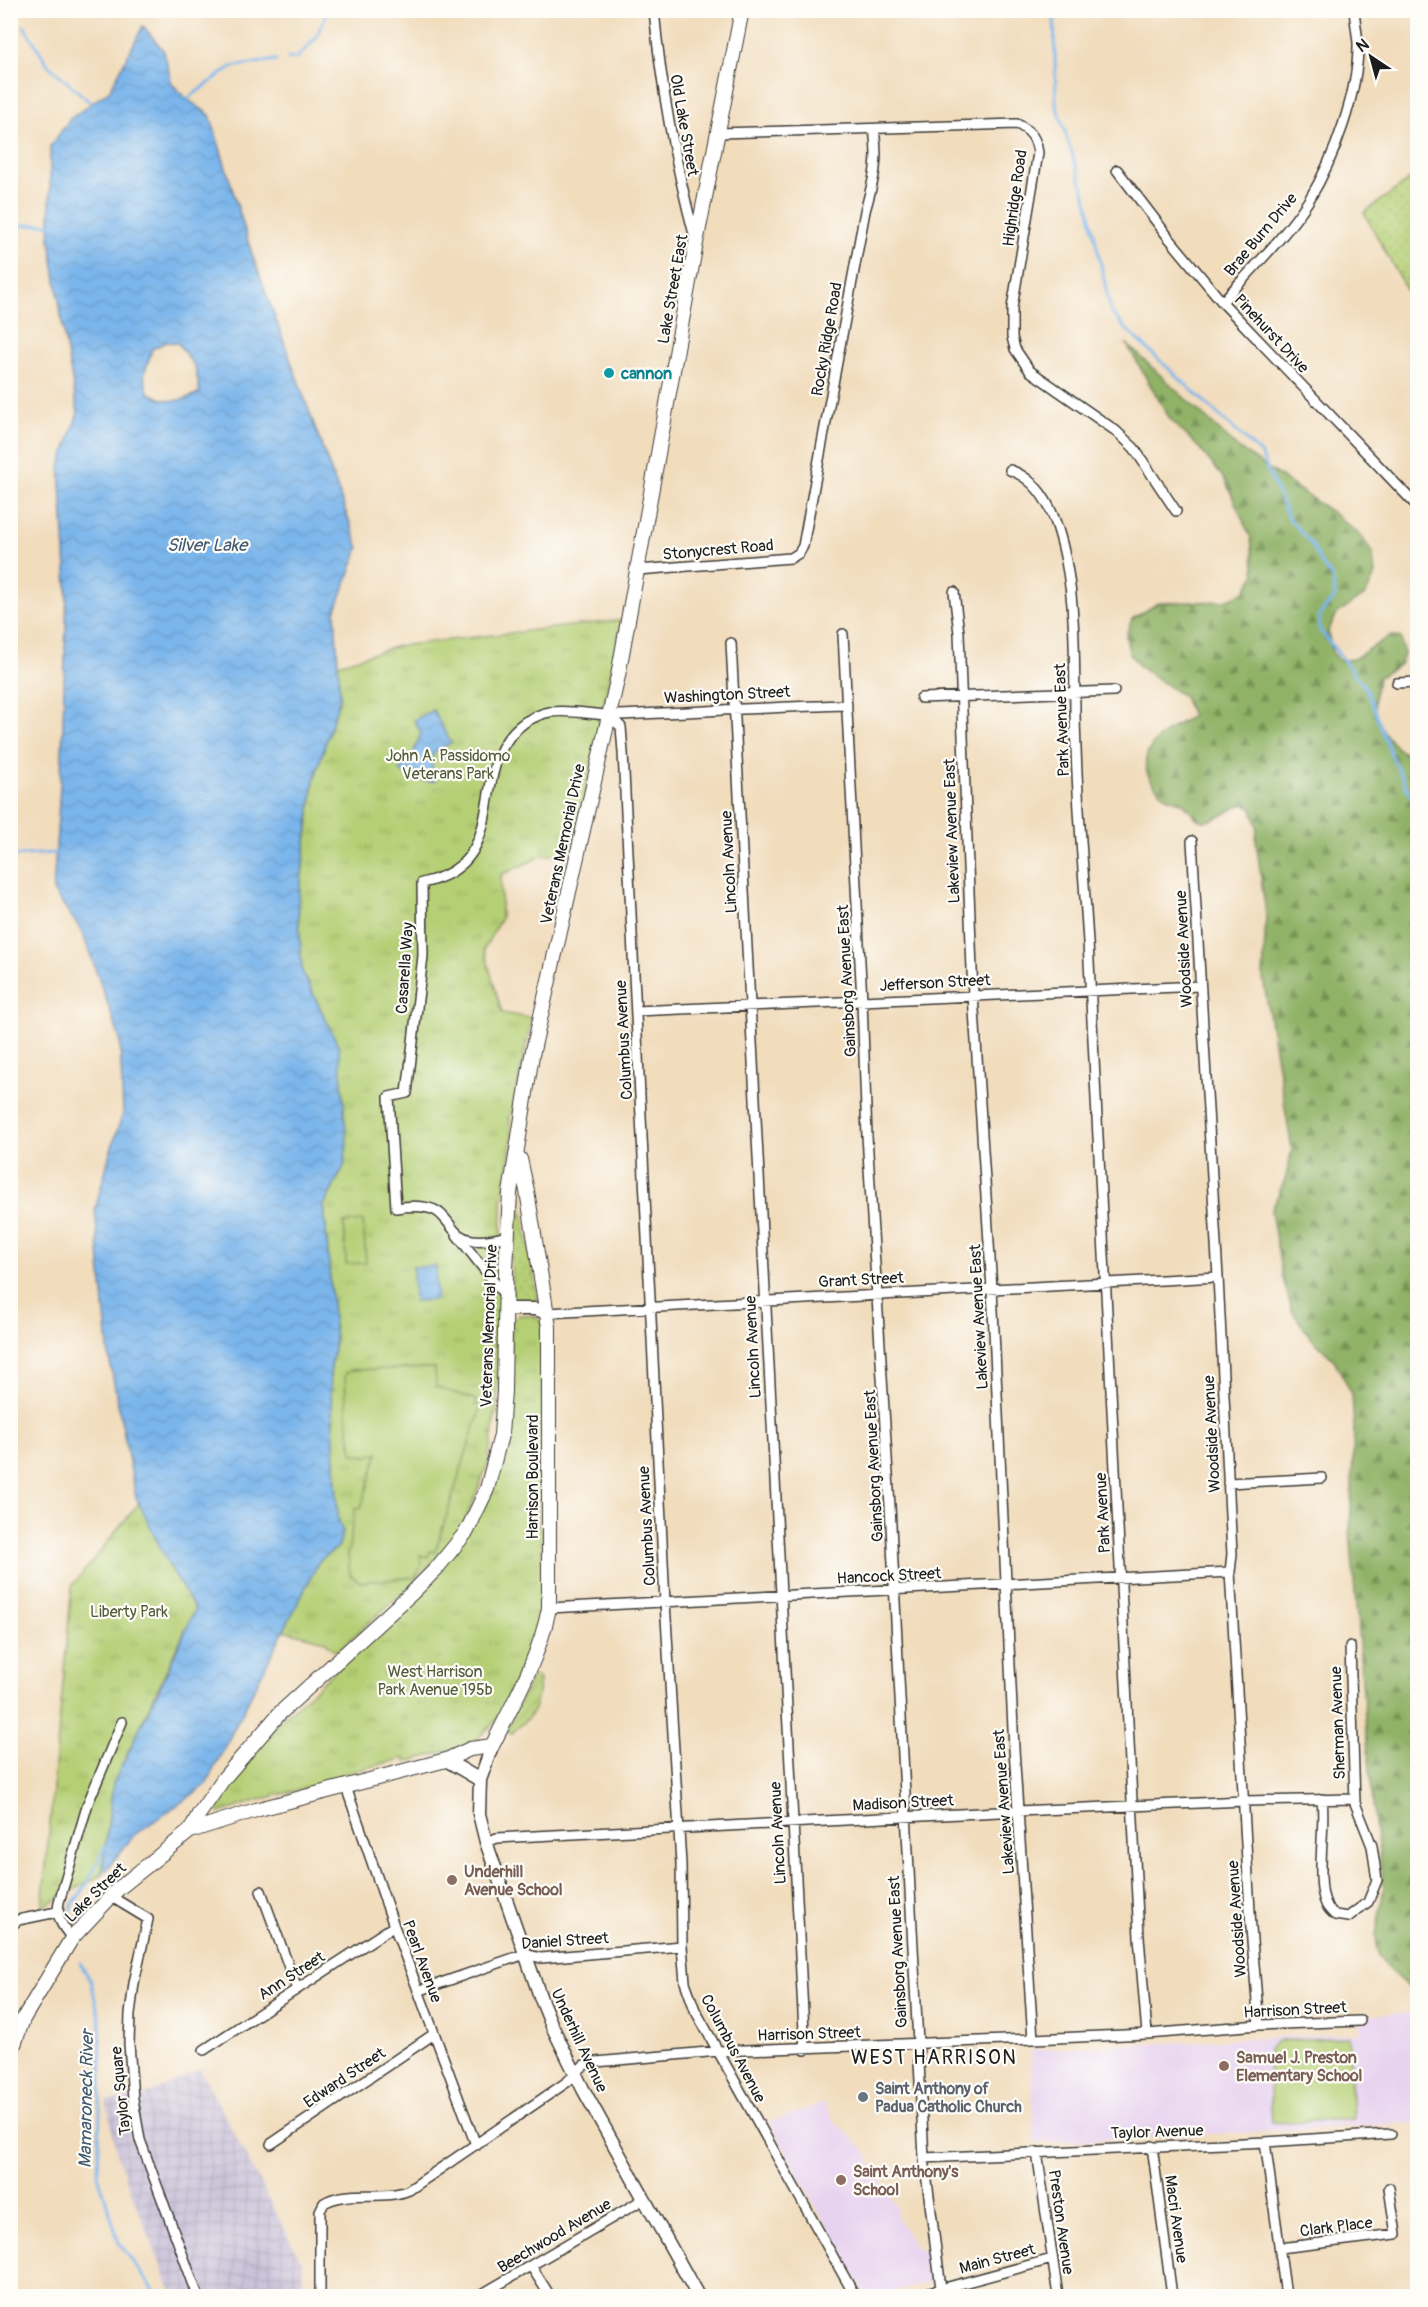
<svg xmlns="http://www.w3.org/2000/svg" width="1428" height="2307" font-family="Pangolin,sans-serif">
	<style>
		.built { fill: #e7d2ef }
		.industrial { fill: url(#industrial-grid) }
		.grass { fill: url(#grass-dots); stroke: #687648; stroke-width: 1.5 }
		.forest { fill: url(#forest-firs); stroke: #566741; stroke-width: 1.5 }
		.park { fill: url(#park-tufts); stroke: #687648; stroke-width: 1.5 }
		.garden { fill: url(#garden-furrows); stroke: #687648; stroke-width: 1.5 }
		.pitch { fill: #b5cf74; stroke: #687648; stroke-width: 1.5 }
		.water { fill: url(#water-waves); stroke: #4b6884; stroke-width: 1.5; fill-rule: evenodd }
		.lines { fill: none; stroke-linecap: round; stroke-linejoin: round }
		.stream { stroke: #7ab5eb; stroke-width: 3 }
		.minor-casing { stroke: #3c3934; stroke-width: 12 }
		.tertiary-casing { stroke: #3c3934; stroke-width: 15 }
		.secondary-casing { stroke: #3c3934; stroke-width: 16 }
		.minor { stroke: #fff; stroke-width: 9 }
		.tertiary { stroke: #fff; stroke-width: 12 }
		.secondary { stroke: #fff; stroke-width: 14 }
		.culture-dot { fill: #0f9aa8; stroke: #fdfcf7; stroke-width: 2 }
		.education-dot { fill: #8d6e63; stroke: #fdfcf7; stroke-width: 2 }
		.worship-dot { fill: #6b7280; stroke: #fdfcf7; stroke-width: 2 }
		.labels { text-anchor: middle; stroke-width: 4.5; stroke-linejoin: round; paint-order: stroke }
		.street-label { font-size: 16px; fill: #1c1c1c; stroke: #fdfcf7 }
		.culture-label { font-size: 16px; font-weight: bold; fill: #0d838f; stroke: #fdfcf7; text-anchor: start }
		.park-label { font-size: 16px; fill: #525b3b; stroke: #fdfcf7 }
		.education-label { font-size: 16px; font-weight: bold; fill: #785e54; stroke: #fdfcf7; text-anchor: start }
		.worship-label { font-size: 16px; font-weight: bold; fill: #5b616d; stroke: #fdfcf7; text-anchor: start }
		.water-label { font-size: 18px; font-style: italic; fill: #42596f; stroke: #fdfcf7 }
		.quarter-label { font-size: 20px; letter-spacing: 1.5px; fill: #1c1c1c; stroke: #fdfcf7 }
	</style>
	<defs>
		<pattern id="industrial-grid" width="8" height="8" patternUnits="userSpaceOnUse" patternTransform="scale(1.5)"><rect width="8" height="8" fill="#c8bfd8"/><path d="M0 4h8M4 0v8" fill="none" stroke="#aba4b9"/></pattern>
		<pattern id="grass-dots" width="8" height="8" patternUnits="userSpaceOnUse" patternTransform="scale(1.5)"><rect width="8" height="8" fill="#b5cf74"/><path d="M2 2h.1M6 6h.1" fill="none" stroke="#9bb164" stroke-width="1.8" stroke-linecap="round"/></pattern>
		<pattern id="forest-firs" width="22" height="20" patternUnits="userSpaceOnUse" patternTransform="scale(1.5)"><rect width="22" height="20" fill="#90b266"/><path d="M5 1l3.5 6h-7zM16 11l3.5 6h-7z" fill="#759053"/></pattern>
		<pattern id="park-tufts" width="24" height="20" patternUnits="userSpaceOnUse" patternTransform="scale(1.5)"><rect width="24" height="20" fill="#b5cf74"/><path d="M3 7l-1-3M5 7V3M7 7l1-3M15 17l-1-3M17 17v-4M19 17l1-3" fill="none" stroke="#9bb164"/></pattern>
		<pattern id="garden-furrows" width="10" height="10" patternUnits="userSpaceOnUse" patternTransform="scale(1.5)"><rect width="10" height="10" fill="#b5cf74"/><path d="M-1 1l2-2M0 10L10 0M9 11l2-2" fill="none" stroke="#9bb164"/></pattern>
		<pattern id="water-waves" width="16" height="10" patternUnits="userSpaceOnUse" patternTransform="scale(1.5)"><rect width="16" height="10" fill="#7ab5eb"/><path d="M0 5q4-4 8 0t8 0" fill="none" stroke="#699bc9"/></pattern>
	</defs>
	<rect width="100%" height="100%" fill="#fdfcf7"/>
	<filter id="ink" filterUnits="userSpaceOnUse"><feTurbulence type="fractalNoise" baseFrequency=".0167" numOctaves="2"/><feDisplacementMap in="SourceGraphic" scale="12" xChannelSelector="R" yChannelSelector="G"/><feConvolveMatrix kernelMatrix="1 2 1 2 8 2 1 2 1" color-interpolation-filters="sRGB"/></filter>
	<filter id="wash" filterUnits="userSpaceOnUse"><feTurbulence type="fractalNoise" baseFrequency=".008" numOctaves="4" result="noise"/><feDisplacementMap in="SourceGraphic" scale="24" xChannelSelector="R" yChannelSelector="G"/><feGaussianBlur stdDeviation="1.35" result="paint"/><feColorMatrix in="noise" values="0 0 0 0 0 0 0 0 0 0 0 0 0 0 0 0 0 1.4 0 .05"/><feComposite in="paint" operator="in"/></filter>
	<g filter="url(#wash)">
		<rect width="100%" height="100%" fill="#f1dcbc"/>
		<path class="built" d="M1414 2013 1417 2123 1035 2143 1030 2050 1360 2033V2016Z
			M824 2103 834 2121 864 2149 898 2210 896 2215 917 2250H924L929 2282 875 2296H866L769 2122Z"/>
		<path class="industrial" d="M200 2069 303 2264 301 2296H173L118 2158 106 2101 144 2096Z"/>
		<path class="grass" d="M1417 174V309L1364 213Z
			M519 1190 538 1300 535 1304H519L512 1299 511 1252 517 1191Z"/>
		<path class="forest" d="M1126 343 1237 447 1336 515 1359 534 1373 553 1375 575 1366 594 1337 614 1328 631 1332 652 1340 661 1354 659 1391 635 1401 638 1404 654 1401 664 1379 677C1376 688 1372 703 1376 715 1382 733 1398 755 1418 759L1417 1995 1387 1968 1378 1955 1376 1935 1384 1886 1375 1825 1366 1730 1350 1531 1354 1430 1352 1394 1334 1360 1311 1338 1292 1311 1282 1275 1271 1211 1286 1177 1292 1149 1263 978 1266 914 1256 841 1257 826 1252 809 1244 804C1230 808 1220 820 1206 821 1193 822 1191 807 1181 802 1177 800 1172 800 1168 798 1161 794 1153 784 1149 777 1134 747 1171 728 1192 716L1184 697 1140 667 1129 653 1126 635 1132 619 1158 603 1224 601 1244 592 1255 575 1251 538 1225 480 1200 449 1170 419Z"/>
		<path class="park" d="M622 620 571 856 544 855 501 875V918L484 949 502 1013 532 1018 510 1120 512 1140 502 1202 499 1366 496 1409 488 1464 465 1521 451 1542 411 1585 336 1652 325 1641 283 1630 319 1561 338 1547 343 1532 338 1518 330 1374 335 1341 324 1206 344 1166 339 1047 302 971 298 904 314 780 340 697 338 664 398 646Z
			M519 1315 534 1316 542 1322 543 1450 539 1461 538 1524 542 1530V1614L538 1630 501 1712 494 1723 472 1743 459 1748 406 1762 405 1758 339 1775V1779L259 1800 220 1813 212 1807 223 1787 278 1723 393 1618 488 1499 500 1467 506 1431 512 1321Z
			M139 1503 195 1609 113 1784 102 1875 42 1907 72 1586Z"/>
		<path class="garden" d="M535 1676 539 1679C538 1709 534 1714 512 1733L506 1730 532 1677Z"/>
		<path class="pitch" d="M363 1221 366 1263 346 1264 344 1223Z
			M435 1368 436 1387 477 1400 475 1405 481 1406 435 1552 430 1551 428 1557 420 1555 422 1563 416 1577 361 1582 350 1575 348 1554 355 1509 361 1508 378 1453 367 1456 353 1454 347 1417 345 1375 351 1370Z
			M1349 2037 1353 2119 1272 2123 1268 2050 1277 2041Z"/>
		<path class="water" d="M143 26 164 51 172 84 187 99 210 115 252 254 359 548 335 612 340 697 314 780 298 904 302 971 339 1047 347 1143 344 1166 324 1206 335 1341 330 1374 338 1518 343 1532 338 1547 319 1561 205 1786 134 1835 102 1875 113 1784 163 1681 195 1609 167 1562 136 1497 109 1357 95 1210 110 1153 123 1113 120 1039 82 931 53 891 62 757 67 587 60 467 78 413 64 335 50 239V147L70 119 110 90ZM166 342 178 343 195 367 200 392C181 403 167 404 148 392L144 375 152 349Z
			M433 710 451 743 434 752 431 760 435 781C421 782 410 779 399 770L413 754 421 733 414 720Z
			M436 1266V1300L414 1301 413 1267Z"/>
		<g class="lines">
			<path class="stream" d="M1054 10 1056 104 1087 200 1111 312 1128 331 1261 454 1288 517 1312 545 1321 563 1332 577 1335 597 1320 614 1319 629 1367 690 1392 757 1418 811
				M10 12 15 15
				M24 26 48 65 91 103
				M288 58H297L316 38 328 10
				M187 99 231 67 276 60
				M10 226 50 224
				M10 856 56 853
				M71 1910 72 1905 84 1889 105 1847
				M80 1963 91 1981 100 2021 101 2079 98 2175 119 2243 158 2296"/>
		</g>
	</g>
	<g filter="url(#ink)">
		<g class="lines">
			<g class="minor-casing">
				<path id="minor" d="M654 10C661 88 675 163 695 238
					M719 133 1017 124C1031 131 1036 138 1038 153L1012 308V337L1015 349 1030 371 1116 431 1134 448 1176 511
					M1117 170 1169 238 1222 302 1418 507
					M1222 302C1252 269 1285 237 1309 200 1334 159 1359 91 1358 43 1357 32 1355 21 1354 10
					M1010 470C1047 483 1059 526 1066 561 1078 622 1073 686 1076 748 1078 813 1084 877 1088 942 1108 1273 1122 1605 1139 1937L1147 2034
					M638 570 791 558 799 553 803 546 865 211C874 179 879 162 874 129
					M954 592 959 633 973 995 992 1289 1014 1749 1033 2039
					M843 634 862 1001 867 1136 890 1506 924 2158 942 2296
					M731 643 805 2050
					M1397 683 1418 682
					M921 698 1114 691
					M609 715 621 727 623 752 665 1602 681 1864 682 1946 685 1982 695 2010 855 2296
					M1192 841 1218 1277 1232 1554 1230 1572 1251 1928 1259 2025
					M636 1011 1200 986
					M457 1235 506 1297
					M507 1236C491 1240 467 1246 454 1230 449 1224 445 1217 438 1212 427 1205 408 1206 396 1208L389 1097 407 1093 423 956 422 883C518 863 462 766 525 722 532 718 543 713 550 712 574 709 595 716 618 715 695 712 770 707 847 705
					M547 1313 1218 1277
					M1228 1483 1322 1478
					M549 1608 1230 1572
					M346 1787 394 1926 476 2145
					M1322 1799C1326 1827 1315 1881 1326 1904 1327 1908 1332 1912 1335 1915L1348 1917 1368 1902 1377 1880 1372 1846 1355 1803 1350 1646
					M486 1842 497 1838 1018 1811 1244 1801 1355 1799
					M261 1891 297 1989
					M110 1896 148 1919 134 1983 130 2014 129 2043 133 2099 140 2140 198 2296
					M10 1927 18 1920 57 1912
					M72 1938C62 1926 56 1918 59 1902L88 1803 122 1722
					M418 1991 525 1954 541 1958 682 1946
					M204 2050 394 1926
					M1265 2142 1286 2296
					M271 2144 434 2034
					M1152 2146 1172 2296
					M1037 2152 1058 2296
					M924 2158 1265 2142 1391 2134
					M1280 2248 1396 2234 1389 2188
					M531 2266 550 2296
					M320 2296V2211L324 2203C346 2189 385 2201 409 2190L567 2082 584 2065 596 2062 719 2051 1033 2039 1147 2034 1259 2025 1360 2021
					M479 2296 644 2199
					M915 2296 1052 2259"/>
			</g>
			<g class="tertiary-casing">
				<path id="tertiary" d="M506 1309H535L547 1313
					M492 1746 480 1780 479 1814 486 1842 541 1999 552 2026 583 2089 698 2296
					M446 1760 480 1780"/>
			</g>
			<g class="secondary-casing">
				<path id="secondary" d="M190 1831 259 1809 446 1760 470 1749 492 1746C514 1702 540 1656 549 1608V1327L527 1191 520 1159
					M10 2056 23 2019 72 1938 118 1889 190 1831 199 1814 224 1778 280 1713 413 1592 436 1569 467 1531 487 1489 501 1435 504 1391 506 1269 510 1193 532 1055 618 676 696 243 742 10"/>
			</g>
			<use href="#minor" class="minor"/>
			<use href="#tertiary" class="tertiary"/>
			<use href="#secondary" class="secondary"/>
		</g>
	</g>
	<circle class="culture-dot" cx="609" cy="373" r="6"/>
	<g class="education-dot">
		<circle cx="452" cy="1880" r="6"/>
		<circle cx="1224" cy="2066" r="6"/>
		<circle cx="841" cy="2180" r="6"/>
	</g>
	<circle class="worship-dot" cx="863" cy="2097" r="6"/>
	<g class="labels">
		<g class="street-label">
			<text transform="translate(685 125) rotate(80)" y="6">Old Lake Street</text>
			<text transform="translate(1014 198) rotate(-82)" y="6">Highridge Road</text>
			<text transform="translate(1260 234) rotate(-50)" y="6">Brae Burn Drive</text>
			<text transform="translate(672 289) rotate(-80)" y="6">Lake Street East</text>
			<text transform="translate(1272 333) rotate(47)" y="6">Pinehurst Drive</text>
			<text transform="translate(826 339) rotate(-80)" y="6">Rocky Ridge Road</text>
			<text transform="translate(718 549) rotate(-5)" y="6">Stonycrest Road</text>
			<text transform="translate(727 694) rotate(-3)" y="6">Washington Street</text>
			<text transform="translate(1061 720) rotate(-92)" y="6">Park Avenue East</text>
			<text transform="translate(951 831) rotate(-92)" y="6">Lakeview Avenue East</text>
			<text transform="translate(562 844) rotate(-78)" y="6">Veterans Memorial Drive</text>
			<text transform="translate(728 862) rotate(-93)" y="6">Lincoln Avenue</text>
			<text transform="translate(1183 949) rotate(-93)" y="6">Woodside Avenue</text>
			<text transform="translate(404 968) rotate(-86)" y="6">Casarella Way</text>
			<text transform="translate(846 981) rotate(-93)" y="6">Gainsborg Avenue East</text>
			<text transform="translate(935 982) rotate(-3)" y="6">Jefferson Street</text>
			<text transform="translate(623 1040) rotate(-93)" y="6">Columbus Avenue</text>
			<text transform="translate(861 1279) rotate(-3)" y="6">Grant Street</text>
			<text transform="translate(978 1317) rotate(-93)" y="6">Lakeview Avenue East</text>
			<text transform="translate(488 1326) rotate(-88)" y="6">Veterans Memorial Drive</text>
			<text transform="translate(752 1347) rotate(-93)" y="6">Lincoln Avenue</text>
			<text transform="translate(1211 1434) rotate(-93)" y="6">Woodside Avenue</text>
			<text transform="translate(873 1466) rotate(-93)" y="6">Gainsborg Avenue East</text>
			<text transform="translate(532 1477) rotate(-90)" y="6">Harrison Boulevard</text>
			<text transform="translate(1102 1513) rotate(-93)" y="6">Park Avenue</text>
			<text transform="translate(646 1526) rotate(-93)" y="6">Columbus Avenue</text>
			<text transform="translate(889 1575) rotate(-3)" y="6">Hancock Street</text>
			<text transform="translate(1337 1723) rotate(-92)" y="6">Sherman Avenue</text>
			<text transform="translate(903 1802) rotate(-3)" y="6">Madison Street</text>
			<text transform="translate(1003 1802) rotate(-94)" y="6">Lakeview Avenue East</text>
			<text transform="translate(777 1833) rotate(-93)" y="6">Lincoln Avenue</text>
			<text transform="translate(95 1892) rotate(-44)" y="6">Lake Street</text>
			<text transform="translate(1236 1919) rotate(-94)" y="6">Woodside Avenue</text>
			<text transform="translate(565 1940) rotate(-4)" y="6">Daniel Street</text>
			<text transform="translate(897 1952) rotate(-93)" y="6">Gainsborg Avenue East</text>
			<text transform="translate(423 1961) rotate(70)" y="6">Pearl Avenue</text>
			<text transform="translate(291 1975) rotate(-33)" y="6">Ann Street</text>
			<text transform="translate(1295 2009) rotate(-3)" y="6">Harrison Street</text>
			<text transform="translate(809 2033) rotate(-2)" y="6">Harrison Street</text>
			<text transform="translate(580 2040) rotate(65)" y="6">Underhill Avenue</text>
			<text transform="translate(734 2048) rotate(62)" y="6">Columbus Avenue</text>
			<text transform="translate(344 2077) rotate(-34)" y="6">Edward Street</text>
			<text transform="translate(120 2091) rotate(-96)" y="6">Taylor Square</text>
			<text transform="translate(1157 2131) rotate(-2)" y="6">Taylor Avenue</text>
			<text transform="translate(1177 2219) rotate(82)" y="6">Macri Avenue</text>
			<text transform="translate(1062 2222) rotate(82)" y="6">Preston Avenue</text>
			<text transform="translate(1336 2226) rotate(-7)" y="6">Clark Place</text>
			<text transform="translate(554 2235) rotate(-31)" y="6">Beechwood Avenue</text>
			<text transform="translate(997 2258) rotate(-15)" y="6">Main Street</text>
		</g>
		<g class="culture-label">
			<text x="621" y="379">cannon</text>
		</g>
		<g class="park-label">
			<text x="448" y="761">John A. Passidomo<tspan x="448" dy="18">Veterans Park</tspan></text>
			<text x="129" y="1617">Liberty Park</text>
			<text x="435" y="1677">West Harrison<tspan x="435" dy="18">Park Avenue 195b</tspan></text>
		</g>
		<g class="education-label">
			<text x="464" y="1877">Underhill<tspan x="464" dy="18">Avenue School</tspan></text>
			<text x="1236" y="2063">Samuel J. Preston<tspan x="1236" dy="18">Elementary School</tspan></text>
			<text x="853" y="2177">Saint Anthony's<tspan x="853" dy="18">School</tspan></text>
		</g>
		<g class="worship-label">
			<text x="875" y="2094">Saint Anthony of<tspan x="875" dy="18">Padua Catholic Church</tspan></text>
		</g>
		<g class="water-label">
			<text x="207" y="551">Silver Lake</text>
			<text transform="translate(86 2099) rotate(-89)" y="6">Mamaroneck River</text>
		</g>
		<g class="quarter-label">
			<text x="934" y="2064">WEST HARRISON</text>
		</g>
	</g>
	<rect width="1428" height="2307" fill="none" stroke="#fdfcf7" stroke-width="36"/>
	<g transform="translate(1371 57) rotate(324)" stroke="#fdfcf7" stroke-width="4.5" paint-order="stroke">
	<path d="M0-4.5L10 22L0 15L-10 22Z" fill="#1c1c1c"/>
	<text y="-9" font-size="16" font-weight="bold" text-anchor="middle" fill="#1c1c1c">N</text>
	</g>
</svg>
